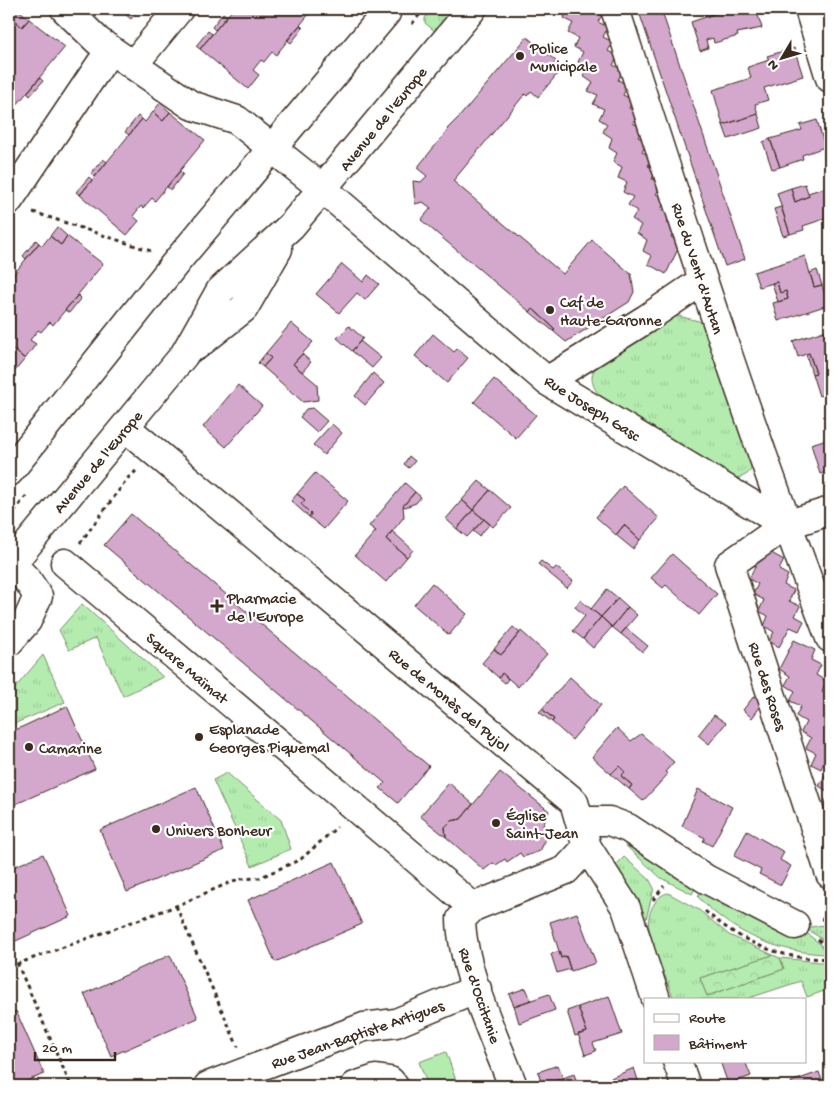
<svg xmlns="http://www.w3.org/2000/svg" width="839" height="1095" font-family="'Gochi Hand',sans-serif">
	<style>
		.grass { fill: url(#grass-tufts); stroke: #788b67 }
		.park { fill: url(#park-crowns); stroke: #788b67 }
		.pitch { fill: #b4ecb0; stroke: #788b67 }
		.building { fill: #d4a8cc; stroke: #3b2a1e }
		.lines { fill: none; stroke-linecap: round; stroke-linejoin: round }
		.minor-casing { stroke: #3b2a1e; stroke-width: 31 }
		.path { stroke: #3b2a1e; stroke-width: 3; stroke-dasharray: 4 4; stroke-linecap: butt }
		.minor { stroke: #fff; stroke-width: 28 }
		.poi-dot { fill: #3b2a1e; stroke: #fff; stroke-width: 2 }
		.labels { text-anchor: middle; stroke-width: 4.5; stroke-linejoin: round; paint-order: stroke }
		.poi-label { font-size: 16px; fill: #3b2a1e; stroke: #fff; text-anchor: start }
		.street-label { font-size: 16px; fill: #3b2a1e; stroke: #fff }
	</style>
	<defs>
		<pattern id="grass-tufts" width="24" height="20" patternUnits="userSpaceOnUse" patternTransform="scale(1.25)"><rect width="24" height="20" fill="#b4ecb0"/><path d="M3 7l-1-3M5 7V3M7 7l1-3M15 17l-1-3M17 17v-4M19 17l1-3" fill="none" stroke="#9ccb97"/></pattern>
		<pattern id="park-crowns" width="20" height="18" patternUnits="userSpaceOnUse" patternTransform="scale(1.25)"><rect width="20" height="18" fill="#b4ecb0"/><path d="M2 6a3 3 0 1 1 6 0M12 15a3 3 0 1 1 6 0" fill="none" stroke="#9ccb97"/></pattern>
	</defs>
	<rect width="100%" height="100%" fill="#fff"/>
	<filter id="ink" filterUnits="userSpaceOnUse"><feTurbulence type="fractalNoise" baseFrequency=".02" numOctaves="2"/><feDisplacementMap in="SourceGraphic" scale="10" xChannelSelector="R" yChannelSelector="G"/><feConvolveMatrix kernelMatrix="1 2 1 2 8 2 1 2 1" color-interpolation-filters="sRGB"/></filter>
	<g filter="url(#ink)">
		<path class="grass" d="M431 9H457L437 33 425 23V18Z
			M673 315 699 321 711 333 755 461C751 472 747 477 735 478L609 404C594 392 585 378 599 362Z
			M82 604 163 677 123 696 96 638 69 650 59 630Z
			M43 655 65 702 9 726V695Z
			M227 773 281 820 291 849 252 866 213 780Z
			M624 840 699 881 692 894 661 878 626 846Z
			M624 857 649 879 654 888 644 927 609 872Z
			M705 884 808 934 821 945 825 954C776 952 732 933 698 897Z
			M668 893 699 910 729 935 773 955 700 978 707 996 784 969 780 958 830 963V989L807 997 801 981 746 999H674C666 977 653 950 649 928 646 916 655 895 668 893Z
			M830 924V949L822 939 805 928Z"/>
		<path class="park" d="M773 955 780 958 784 969 707 996 700 978Z"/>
		<path class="pitch" d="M446 1052 458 1086H428L419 1062Z"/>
		<path class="building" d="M119 9H139L131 19Z
			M233 9H313L276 55 272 52 264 62 261 60 253 70 259 75 248 89 200 49Z
			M567 9H596L603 13 598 22 608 27 603 37 613 42 608 51 618 56 613 65 623 70 618 80 628 85 623 95 633 100 629 108 637 114 633 123 642 128 638 137 647 142 642 152 653 157 648 166 656 170 652 179 662 185 656 194 667 199 661 209 671 214 667 223 676 227 671 237 681 243 666 274 648 264 652 256 643 251 647 240 637 233 641 225 632 219 637 211 628 205 633 197 623 192 627 182 618 178 622 167 613 162 617 153 609 148 612 138 603 132 607 124 599 119 604 109 593 104 598 95 588 91 593 83 583 76 588 67 578 62 583 52 574 47 578 38 568 33 573 23 564 18Z
			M638 9H661L745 259 725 266Z
			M713 9H729L706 16 704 12Z
			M729 9H756L762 28 737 33 738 36 714 43 713 38 706 40 708 48 700 51 691 22Z
			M19 10 29 19 22 27 12 18Z
			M223 13 227 16 215 30 212 27Z
			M12 18 22 27 29 19 65 47 15 107 12 104 9 108V22Z
			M300 25 303 28 291 43 287 40Z
			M208 31 212 34 200 49 196 46Z
			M527 37 556 61 553 65 560 71 538 97 531 91 527 96 525 94 453 181 563 274 592 240 631 274 634 292 629 302 566 342 553 331 555 329 533 309 530 312 421 220 431 208 423 202 415 204 413 181 421 182 427 176 417 168 448 130 447 129 460 116Z
			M794 48 803 76 764 88 768 100 755 104 758 114 723 125 713 90 751 78 748 67 769 60 767 56Z
			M40 78 43 81 30 96 27 93Z
			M160 103 170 112 163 121 153 112Z
			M153 112 163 121 170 112 205 140 155 201 152 198 143 208 141 206 133 216 139 221 127 235 80 195 142 119 145 122Z
			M758 114 762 128 728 139 723 125Z
			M138 116 142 119 129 135 125 132Z
			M817 120 825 147 802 155 803 159 780 167 770 139 802 130 800 125Z
			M770 139 780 167 772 169 763 142Z
			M103 159 107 162 95 177 91 173Z
			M180 171 183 174 171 190 167 187Z
			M89 177 92 180 80 195 76 192Z
			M805 184 809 196 795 202 791 188Z
			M830 186V217L803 226 804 230 790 234 777 193 791 188 795 202 809 196 808 193Z
			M781 207 790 234 783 236 774 209Z
			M57 227 67 236 61 245 50 236Z
			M50 236 61 245 67 236 103 264 53 325 50 322 41 332 38 330 30 340 36 344 25 359 9 346V280L39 243 42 246Z
			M36 240 39 243 26 259 23 256Z
			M805 256 814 287 822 285 828 305 778 321 773 303 788 299 786 291 780 293 777 282 759 287 754 272Z
			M342 264 363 282 368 275 379 284 365 300 357 293 339 313 316 294Z
			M817 270 822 285 814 287 810 273Z
			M777 282 780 293 786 291 788 299 778 302 772 283Z
			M78 295 81 298 69 313 65 310Z
			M533 309 555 329 553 331 530 312Z
			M291 323 313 342 293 364 317 384 318 400 303 402 263 367 271 358 266 353Z
			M349 326 363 338 352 351 337 338Z
			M830 329V392L819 396 812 374 816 373 809 353 798 357 793 341Z
			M433 334 454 352 457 349 468 358 447 383 415 356Z
			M360 341 381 358 372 368 352 351Z
			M9 346 25 359 9 378Z
			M266 353 271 358 263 367 258 363Z
			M809 353 816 373 812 374 806 354Z
			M302 354 311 362 302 372 293 364Z
			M373 373 384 383 365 405 355 396Z
			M494 379 536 415 516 438 474 402Z
			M238 385 262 406 226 447 203 427Z
			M312 408 327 421 317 432 300 417 306 409Z
			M332 424 342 433 324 455 313 445Z
			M827 439 828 444 830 443V471L820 474 811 444Z
			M409 456 415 461 409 468 404 464Z
			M315 473 348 501 324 529 309 517 311 514 301 504 305 500 297 494Z
			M479 481 490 490 473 510 462 500Z
			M405 483 415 492 403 506 404 517 386 539 407 557 386 582 355 555 376 531 369 526Z
			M623 486 659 518 640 540 624 525 616 535 596 517Z
			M490 490 511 508 493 527 473 510Z
			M415 492 421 497 416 503 405 507 403 506Z
			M297 494 305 500 301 504 311 514 309 517 291 501Z
			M462 500 473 510 457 529 446 519Z
			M473 510 484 519 467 537 457 529Z
			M131 514 429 766 398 803 380 788 385 783 104 545Z
			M484 519 490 524 479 536 473 531Z
			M624 525 640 540 633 549 616 535Z
			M392 531 413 550 407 557 386 539Z
			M764 549 784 560 779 570 788 575 784 585 794 590 789 601 800 606 795 616 804 621 799 631 790 627 779 647 769 641 774 632 764 626 768 616 759 611 764 600 753 594 758 584 749 579Z
			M672 554 717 594 699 615 666 585 663 588 651 578Z
			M541 561 553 570 556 567 573 581 567 588 538 564Z
			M432 583 467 614 449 635 414 605Z
			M607 589 618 598 601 617 591 609Z
			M618 598 628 607 612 627 601 617Z
			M580 600 601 617 583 639 573 631 585 616 575 607Z
			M628 607 637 615 621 634 612 627Z
			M601 617 612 627 593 648 583 639Z
			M513 627 520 633 501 655 494 649Z
			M626 628 648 646 643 652 621 634Z
			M521 631 547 654 518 687 502 673 499 678 482 663 494 649 501 655Z
			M794 640 815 650 811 660 821 665 816 675 826 681 822 691 830 696 827 707 830 709V759L826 758 821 769 811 764 816 753 806 748 811 738 801 732 806 722 796 716 801 706 790 701 795 691 785 685 790 676 779 669Z
			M502 673 508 679 505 683 499 678Z
			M570 677 601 705 572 740 552 722 554 719 542 709Z
			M754 696 763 703 752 718 743 710Z
			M67 706 95 769 9 807V733Z
			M542 709 554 719 552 722 539 712Z
			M714 715 726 723 709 744 698 735Z
			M617 728 631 741 641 734 674 762 665 772 668 774 643 801 629 789 632 785 621 776 625 772 619 766 611 774 592 757Z
			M619 766 625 772 621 776 632 785 629 789 611 774Z
			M830 766V805L825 802 830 793 819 786Z
			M500 772 549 811 543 826 547 829 545 841 540 851 523 857 520 853 507 862 505 859 496 865 493 863 484 870 446 837 445 827 451 821 461 819Z
			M449 783 473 804 461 819 451 821 445 827 446 837 420 816Z
			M196 787 224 850 127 892 100 830Z
			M698 789 732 807 712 846 703 841 705 838 682 826Z
			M747 831 784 852 780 860 791 866 781 885 759 874 761 870 734 856Z
			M43 854 71 916 9 944V869Z
			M334 862 362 924 275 962 248 900Z
			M577 913 596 963 571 971 566 956 561 958 550 922Z
			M559 951 561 958 566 956 570 969 557 973 551 954Z
			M170 955 198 1018 111 1056 84 994Z
			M526 988 531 1000 514 1006 509 994Z
			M549 994 555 1010 519 1023 514 1006Z
			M609 996 622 1034 593 1043 596 1051 585 1055 578 1034 587 1032 578 1007Z
			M578 1007 587 1032 575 1036 567 1011Z
			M16 1011 44 1074 15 1086H9V1015Z
			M720 1061H745L751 1076 728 1084Z
			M558 1065 563 1078 542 1085 538 1072Z
			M634 1068 640 1086H608L606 1080Z
			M819 1072 824 1086H793L791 1082Z
			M574 1074 578 1086H566L563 1078Z
			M563 1078 566 1086H542V1085Z"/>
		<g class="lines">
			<g class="minor-casing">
				<path id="minor" d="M65 9 98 41 191 105 237 120 323 189 547 381 786 525
					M615 9C683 220 750 431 830 638
					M809 9 830 78
					M133 65 179 9
					M9 200 110 50
					M196 346 244 308 278 249
					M547 381 646 319 702 281
					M125 427 574 802 587 847 626 908 656 999
					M9 472 178 260 386 13
					M830 511 786 525 729 565 830 874
					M9 561 28 581 38 596 27 621 9 642
					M65 563 473 907
					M9 567 184 355 220 291 291 226 472 9
					M581 821H609L628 828 706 879 795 925
					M677 1061 686 1086
					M208 1086 364 1027 396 1023 477 989
					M355 1086 376 1079 390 1081 394 1086
					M513 1086C495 1038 462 970 461 919L473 907 566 870 587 847"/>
			</g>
			<path class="path" d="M412 24 424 9
				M33 212 151 251
				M9 518 27 495
				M80 543 128 478 136 471
				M653 900 664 886
				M176 906 238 1047
				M705 911C739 941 785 962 830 958
				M821 919H830
				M818 939 830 951
				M17 963 71 1086
				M9 967 176 906 238 879 259 878 301 859 337 827"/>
			<use href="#minor" class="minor"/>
		</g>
	</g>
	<g class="poi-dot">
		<circle cx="520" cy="56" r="5"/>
		<circle cx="550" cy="310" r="5"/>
		<path d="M214.5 598.5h5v5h5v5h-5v5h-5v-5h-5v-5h5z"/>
		<circle cx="199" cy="737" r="5"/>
		<circle cx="29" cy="747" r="5"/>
		<circle cx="496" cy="823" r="5"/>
		<circle cx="156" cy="829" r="5"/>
	</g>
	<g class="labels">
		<g class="poi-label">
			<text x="530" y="53">Police<tspan x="530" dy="18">Municipale</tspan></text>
			<text x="560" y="307">Caf de<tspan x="560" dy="18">Haute-Garonne</tspan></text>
			<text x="227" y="603">Pharmacie<tspan x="227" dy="18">de l'Europe</tspan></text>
			<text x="209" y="734">Esplanade<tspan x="209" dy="18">Georges Piquemal</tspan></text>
			<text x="39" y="753">Camarine</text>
			<text x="506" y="820">Église<tspan x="506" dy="18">Saint-Jean</tspan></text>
			<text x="166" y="835">Univers Bonheur</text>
		</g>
		<g class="street-label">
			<text transform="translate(382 118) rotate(-51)" y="6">Avenue de l'Europe</text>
			<text transform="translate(699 268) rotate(72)" y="6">Rue du Vent d'Autan</text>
			<text transform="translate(593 407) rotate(32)" y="6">Rue Joseph Gasc</text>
			<text transform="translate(97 461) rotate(-50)" y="6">Avenue de l'Europe</text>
			<text transform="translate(188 667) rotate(40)" y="6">Square Maïmat</text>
			<text transform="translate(769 686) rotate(72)" y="6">Rue des Roses</text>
			<text transform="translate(450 699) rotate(40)" y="6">Rue de Monès del Pujol</text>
			<text transform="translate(481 995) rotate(71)" y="6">Rue d'Occitanie</text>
			<text transform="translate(357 1033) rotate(-19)" y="6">Rue Jean-Baptiste Artigues</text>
		</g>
	</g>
	<rect width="839" height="1095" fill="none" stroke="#fff" stroke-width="30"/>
	<rect x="15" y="15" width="809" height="1065" fill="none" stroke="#3b2a1e" stroke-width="2" filter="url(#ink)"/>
	<rect x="644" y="998" width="162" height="65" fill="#ffffff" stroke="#b1aaa5"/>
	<rect x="654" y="1014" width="25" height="8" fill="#ffffff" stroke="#b1aaa5"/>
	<text x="689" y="1022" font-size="15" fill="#3b2a1e">Route</text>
	<rect x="654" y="1035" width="25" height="15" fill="#d4a8cc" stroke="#b1aaa5"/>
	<text x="689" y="1048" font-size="15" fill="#3b2a1e">Bâtiment</text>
	<g transform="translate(782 58) rotate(232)" stroke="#ffffff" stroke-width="4" paint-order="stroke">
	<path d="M0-4L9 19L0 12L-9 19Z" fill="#3b2a1e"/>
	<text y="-8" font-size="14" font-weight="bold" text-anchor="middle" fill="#3b2a1e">N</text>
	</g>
	<path d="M35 1052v8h80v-8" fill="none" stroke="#3b2a1e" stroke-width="2.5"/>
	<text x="42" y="1052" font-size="15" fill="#3b2a1e" stroke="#ffffff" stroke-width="4" paint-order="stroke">20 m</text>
</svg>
